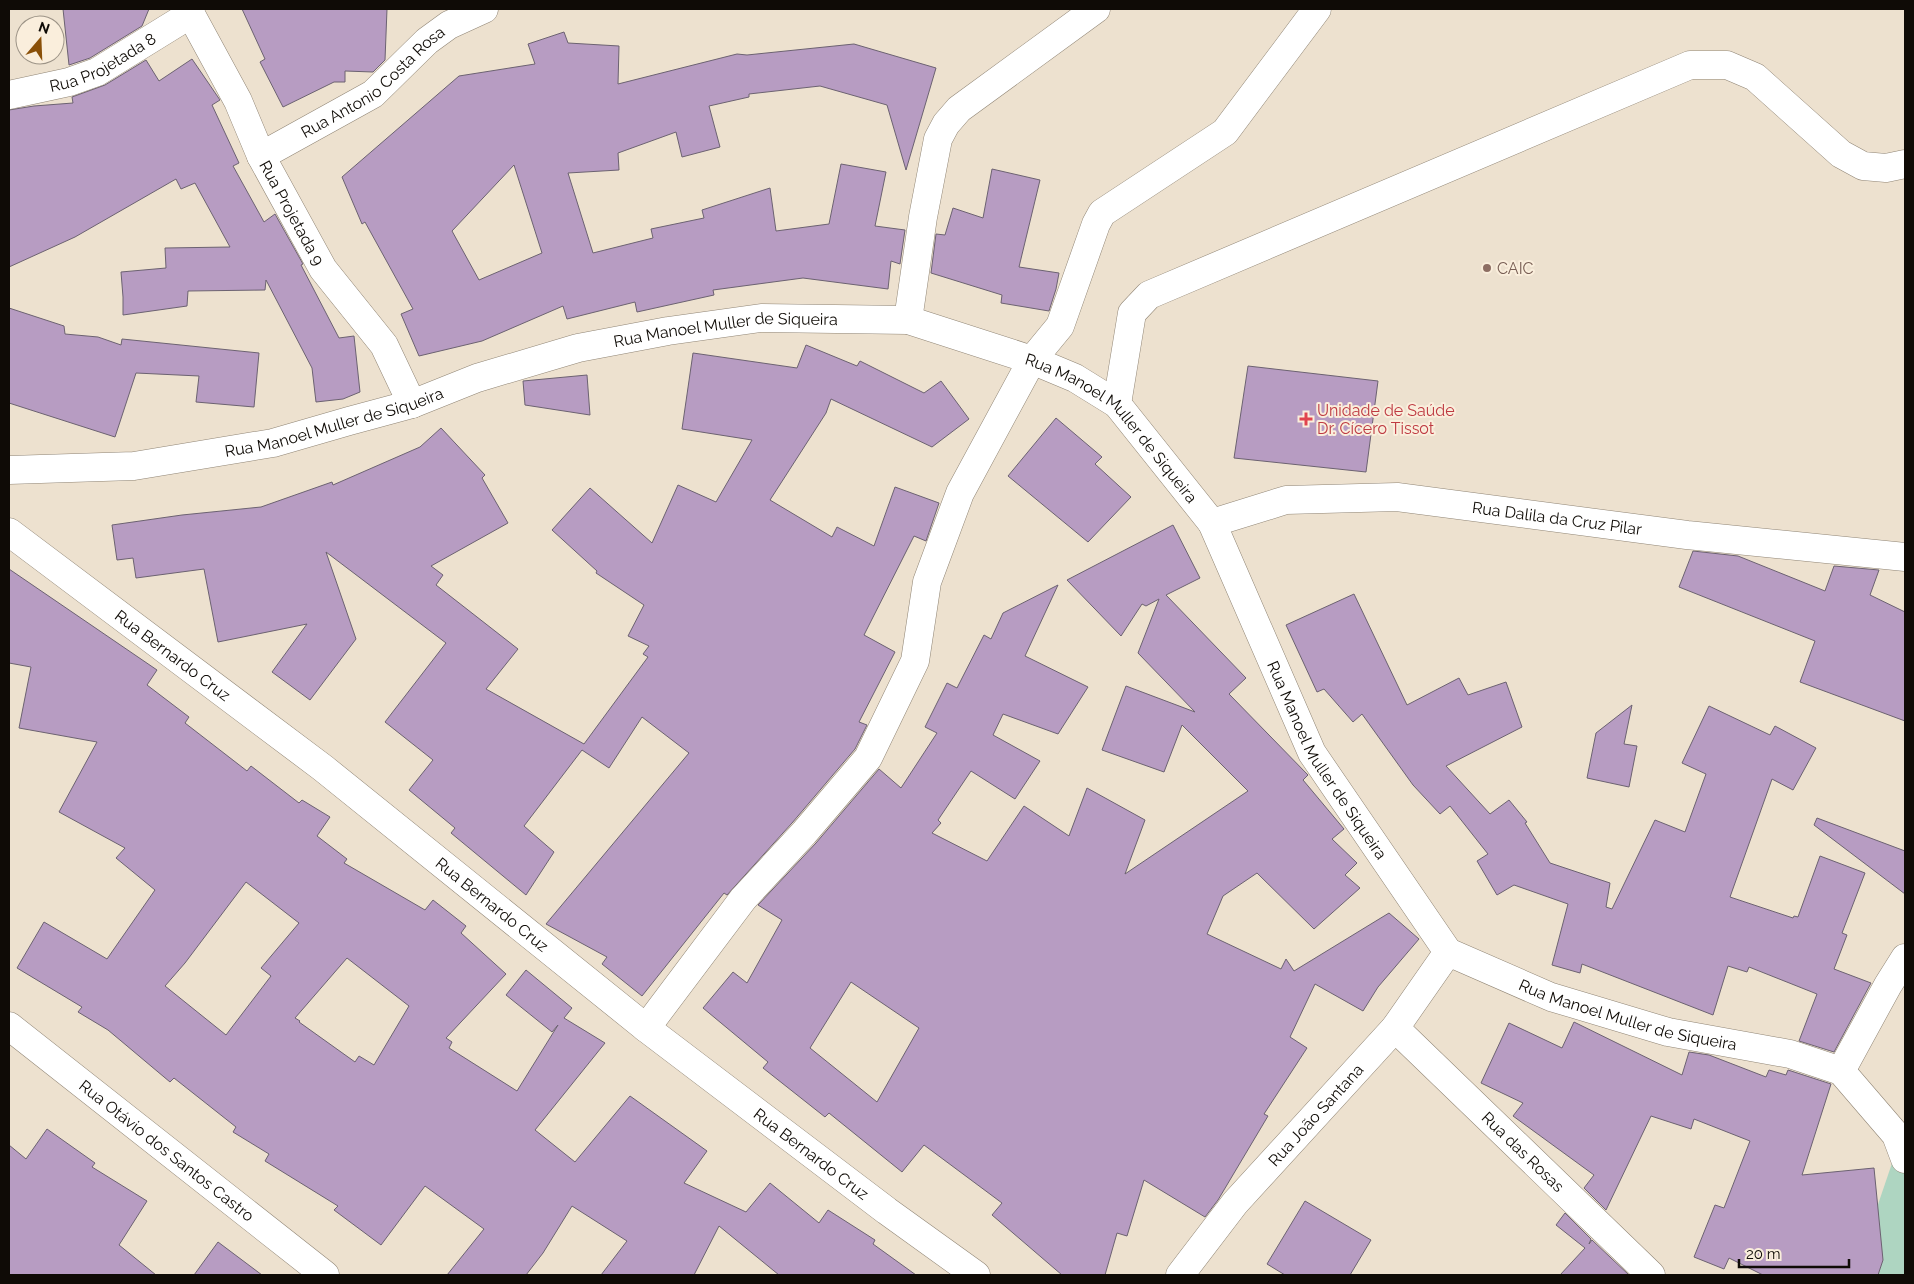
<svg xmlns="http://www.w3.org/2000/svg" width="1914" height="1284" font-family="Raleway,sans-serif">
	<style>
		.green { fill: #aed5c1 }
		.building { fill: #b79cc2; stroke: #6c6271; fill-rule: evenodd }
		.lines { fill: none; stroke-linecap: round; stroke-linejoin: round }
		.minor-casing { stroke: #908575; stroke-width: 29 }
		.minor { stroke: #fff; stroke-width: 28 }
		.education-dot { fill: #8d6e63; stroke: #faeedc; stroke-width: 2 }
		.health-dot { fill: #e0444e; stroke: #faeedc; stroke-width: 2 }
		.labels { text-anchor: middle; stroke-width: 4; stroke-linejoin: round; paint-order: stroke }
		.street-label { font-size: 16px; fill: #0f0b06; stroke: #faeedc }
		.education-label { font-size: 16px; fill: #785e54; stroke: #faeedc; text-anchor: start }
		.health-label { font-size: 16px; fill: #be3a42; stroke: #faeedc; text-anchor: start }
	</style>
	<rect width="100%" height="100%" fill="#ede1cf"/>
	<path class="green" d="M1905 1125V1275H1854Z"/>
	<path class="building" d="M63 9H149L142 26 90 58 69 65Z
		M242 9H387L385 60 373 72 345 71V82H334L283 107 260 62 265 59Z
		M564 32 568 43 619 46 618 84 737 54 747 55 854 44 936 68 906 170 887 105 820 86 749 94V97L709 106 720 147 682 157 676 132 618 153 619 170 568 173 593 253 653 238 651 229 704 218 702 210 770 188 776 231 829 224 841 164 886 172 875 226 905 230 900 264 891 261 888 289 803 278 713 290 714 295 637 312 635 302 567 319 563 306 482 341 419 356 401 314 413 309 365 222 362 224 342 177 459 76 535 64 528 44ZM514 165 542 253 479 280 452 231Z
		M192 59 220 100 212 105 239 163 233 166 264 222 275 214 303 264 301 265 339 338 354 336 360 392 343 399 316 402 312 368 266 280 265 290 188 291 187 306 123 315V297L121 272 166 268 165 248 230 247 195 183 181 189 176 179 75 237 9 267V110L34 106 73 103 72 97 105 85 146 60 159 81Z
		M992 169 1040 180 1019 267 1059 273 1056 289 1049 311 1001 303 1002 295 931 273 936 234 945 235 953 208 983 218Z
		M9 308 64 326 65 334 98 337 121 345 122 339 259 353 254 407 196 402 199 376 136 373 115 437 9 403Z
		M806 345 857 366 860 361 924 393 941 381 969 419 932 447 831 399 826 413 770 500 832 537 837 527 874 546 895 487 939 503 926 541 914 536 864 635 895 652 859 722 867 725 855 749 792 823 727 895 724 893 642 996 602 964 607 957 546 924 689 753 642 717 609 768 582 750 524 826 554 852 526 895 451 833 455 828 409 790 433 760 385 722 446 643 326 552 356 639 310 700 272 672 307 624 218 642 204 569 136 578 133 558 117 560 112 525 182 515 261 507 332 482 333 485 420 447 441 428 485 475 482 478 508 523 431 566 443 575 436 585 518 649 486 689 584 744 648 657 643 654 649 646 628 636 644 605 596 573 597 571 552 530 590 488 652 543 678 485 716 502 752 440 682 429 693 353 797 368Z
		M1248 366 1378 381 1366 472 1234 458Z
		M587 375 590 415 525 405 523 381Z
		M1056 418 1102 457 1095 464 1131 497 1088 542 1008 476Z
		M1173 525 1200 578 1166 595 1246 678 1229 694 1308 775 1303 780 1344 829 1332 839 1357 863 1345 875 1360 888 1314 929 1257 873 1223 896 1207 934 1281 969 1286 959 1294 971 1389 913 1419 939 1378 987 1363 1011 1315 984 1290 1037 1307 1048 1264 1114 1268 1116 1218 1200 1205 1217 1144 1180 1127 1236 1117 1233 1105 1275H1062L992 1215 1002 1203 924 1145 902 1172 829 1113 825 1117 763 1068 768 1062 703 1008 733 972 747 983 782 920 758 905 816 843 879 769 901 788 937 733 925 727 947 683 957 688 984 635 991 639 1003 613 1058 585 1025 656 1088 687 1058 734 1003 714 993 735 1040 761 1015 799 971 771 938 820 941 823 932 833 987 861 1024 806 1069 836 1087 788 1145 820 1125 874 1248 791 1182 725 1164 772 1102 750 1126 686 1195 712 1138 653 1159 599 1146 606 1142 604 1121 636 1067 580ZM851 982 919 1028 877 1102 810 1048Z
		M1693 551 1738 556 1825 591 1834 566 1879 570 1870 595 1905 612V721L1800 682 1815 641 1679 587Z
		M9 569 157 670 147 685 189 717 185 723 247 771 251 766 299 803 302 800 330 817 317 836 347 859 344 863 425 910 433 900 466 926 461 933 506 974 446 1038 452 1042 449 1048 517 1091 558 1025 552 1032 506 995 526 970 572 1008 564 1018 605 1043 535 1130 575 1162 630 1096 707 1151 684 1183 746 1212 770 1183 819 1223 828 1210 875 1240 873 1244 916 1275H779L719 1226 694 1275H601L627 1241 572 1206 543 1253 526 1275H447L484 1229 425 1186 381 1245 334 1210 338 1206 265 1161 269 1154 233 1132 236 1127 174 1078 170 1082 108 1030 78 1012 82 1007 17 968 44 922 107 959 155 890 116 858 125 848 59 812 97 742 19 728 31 667 9 663ZM246 882 299 923 261 968 271 976 226 1035 165 986 185 963ZM347 958 409 1006 374 1065 359 1056 355 1062 299 1022 300 1021 295 1018Z
		M1354 594 1407 705 1459 678 1468 695 1506 682 1522 727 1446 766 1490 814 1509 800 1527 822 1525 823 1550 863 1610 883 1606 907 1612 909 1655 820 1685 832 1706 774 1682 763 1709 706 1770 735 1775 726 1816 748 1793 790 1772 779 1730 897 1793 918 1794 916 1798 917 1820 856 1865 873 1842 933 1847 935 1834 969 1871 983 1834 1052 1799 1041 1817 994 1749 967 1747 972 1728 966 1713 1015 1582 964 1580 973 1552 965 1568 904 1514 885 1497 895 1477 861 1488 854 1450 806 1440 814 1413 785 1362 714 1353 722 1324 689 1317 692 1286 625Z
		M1632 705 1624 744 1637 746 1629 787 1587 778 1596 733Z
		M1817 818 1905 851V894L1814 825Z
		M1574 1022 1682 1075 1689 1052 1709 1055 1766 1077 1769 1070 1786 1075 1788 1070 1831 1084 1802 1175 1874 1168 1883 1260 1878 1275H1763L1729 1258 1724 1269 1694 1257 1715 1205 1724 1208 1750 1141 1694 1119 1691 1129 1651 1116 1606 1210 1584 1188 1594 1175 1513 1116 1523 1103 1481 1083 1509 1023 1562 1048Z
		M47 1129 95 1163 92 1167 147 1201 119 1245 156 1275H9V1145L26 1159Z
		M1305 1201 1371 1240 1350 1275H1285L1267 1264Z
		M1565 1213 1591 1239 1589 1244 1592 1240 1629 1275H1560L1585 1248 1556 1225Z
		M218 1242 262 1275H194Z"/>
	<g class="lines">
		<g class="minor-casing">
			<g id="minor">
				<path id="s1" d="M188 9 238 101 261 156 323 269 384 345 412 404"/>
				<path id="s2" d="M9 95 69 82 97 72 191 14"/>
				<path id="s3" d="M261 156 373 94 427 41 449 25 484 9"/>
				<path d="M908 320 923 217 938 139 946 124 959 109 1096 9"/>
				<path d="M1117 404 1132 313 1149 295 1690 65H1727L1755 77 1841 154 1863 166 1886 168 1905 164"/>
				<path id="s4" d="M9 470 134 466 273 443 349 421 412 404 477 378 578 348 668 331 761 318 908 320 1032 360 1075 378 1117 404 1212 523 1312 753 1448 952 1551 997 1668 1032 1790 1054 1841 1071 1896 1135 1905 1159"/>
				<path id="s5" d="M1212 523 1286 500 1397 497 1687 535 1905 557"/>
				<path id="s6" d="M9 532 323 768 646 1028 887 1211 976 1275"/>
				<path id="s7" d="M9 1026 325 1275"/>
				<path d="M646 1028 743 899 804 833 868 758 915 661 927 582 960 493 1032 360 1060 326 1096 224 1102 213 1225 132 1317 9"/>
				<path id="s8" d="M1395 1028 1651 1275"/>
				<path d="M1841 1071 1888 985 1905 958"/>
				<path id="s9" d="M1180 1275 1235 1203 1395 1028 1448 952"/>
			</g>
		</g>
		<use href="#minor" class="minor"/>
	</g>
	<circle class="education-dot" cx="1487" cy="268" r="5"/>
	<path class="health-dot" d="M1303.5 411.5h5v5h5v5h-5v5h-5v-5h-5v-5h5z"/>
	<g class="labels">
		<g class="street-label">
			<text dy="6" stroke="none"><textPath href="#s2" startOffset="100">Rua Projetada 8</textPath></text>
			<text dy="6" stroke="none"><textPath href="#s3" startOffset="135">Rua Antonio Costa Rosa</textPath></text>
			<text dy="6" stroke="none"><textPath href="#s1" startOffset="229">Rua Projetada 9</textPath></text>
			<text dy="6" stroke="none"><textPath href="#s4" startOffset="735">Rua Manoel Muller de Siqueira</textPath></text>
			<text dy="6" stroke="none"><textPath href="#s4" startOffset="330">Rua Manoel Muller de Siqueira</textPath></text>
			<text dy="6" stroke="none"><textPath href="#s4" startOffset="1155">Rua Manoel Muller de Siqueira</textPath></text>
			<text dy="6" stroke="none"><textPath href="#s5" startOffset="350">Rua Dalila da Cruz Pilar</textPath></text>
			<text dy="6" stroke="none"><textPath href="#s6" startOffset="205">Rua Bernardo Cruz</textPath></text>
			<text dy="6" stroke="none"><textPath href="#s4" startOffset="1561">Rua Manoel Muller de Siqueira</textPath></text>
			<text dy="6" stroke="none"><textPath href="#s6" startOffset="610">Rua Bernardo Cruz</textPath></text>
			<text dy="6" stroke="none"><textPath href="#s4" startOffset="1980">Rua Manoel Muller de Siqueira</textPath></text>
			<text dy="6" stroke="none"><textPath href="#s9" startOffset="210">Rua João Santana</textPath></text>
			<text dy="6" stroke="none"><textPath href="#s7" startOffset="201">Rua Otávio dos Santos Castro</textPath></text>
			<text dy="6" stroke="none"><textPath href="#s8" startOffset="178">Rua das Rosas</textPath></text>
			<text dy="6" stroke="none"><textPath href="#s6" startOffset="1015">Rua Bernardo Cruz</textPath></text>
		</g>
		<g class="education-label">
			<text x="1497" y="274">CAIC</text>
		</g>
		<g class="health-label">
			<text x="1317" y="416">Unidade de Saúde<tspan x="1317" dy="18">Dr. Cícero Tissot</tspan></text>
		</g>
	</g>
	<rect width="1914" height="1284" fill="none" stroke="#0f0b06" stroke-width="20"/>
	<g transform="translate(40 40) rotate(19)"><circle r="24" fill="#faeedc" stroke="#9c9386"/>
	<path d="M0-4L9 19L0 12L-9 19Z" fill="#8a5008"/>
	<text y="-8" font-size="14" font-weight="bold" text-anchor="middle" fill="#0f0b06">N</text>
	</g>
	<path d="M1739 1259v8h110v-8" fill="none" stroke="#0f0b06" stroke-width="2.5"/>
	<text x="1746" y="1259" font-size="15" fill="#0f0b06" stroke="#faeedc" stroke-width="4" paint-order="stroke">20 m</text>
</svg>
